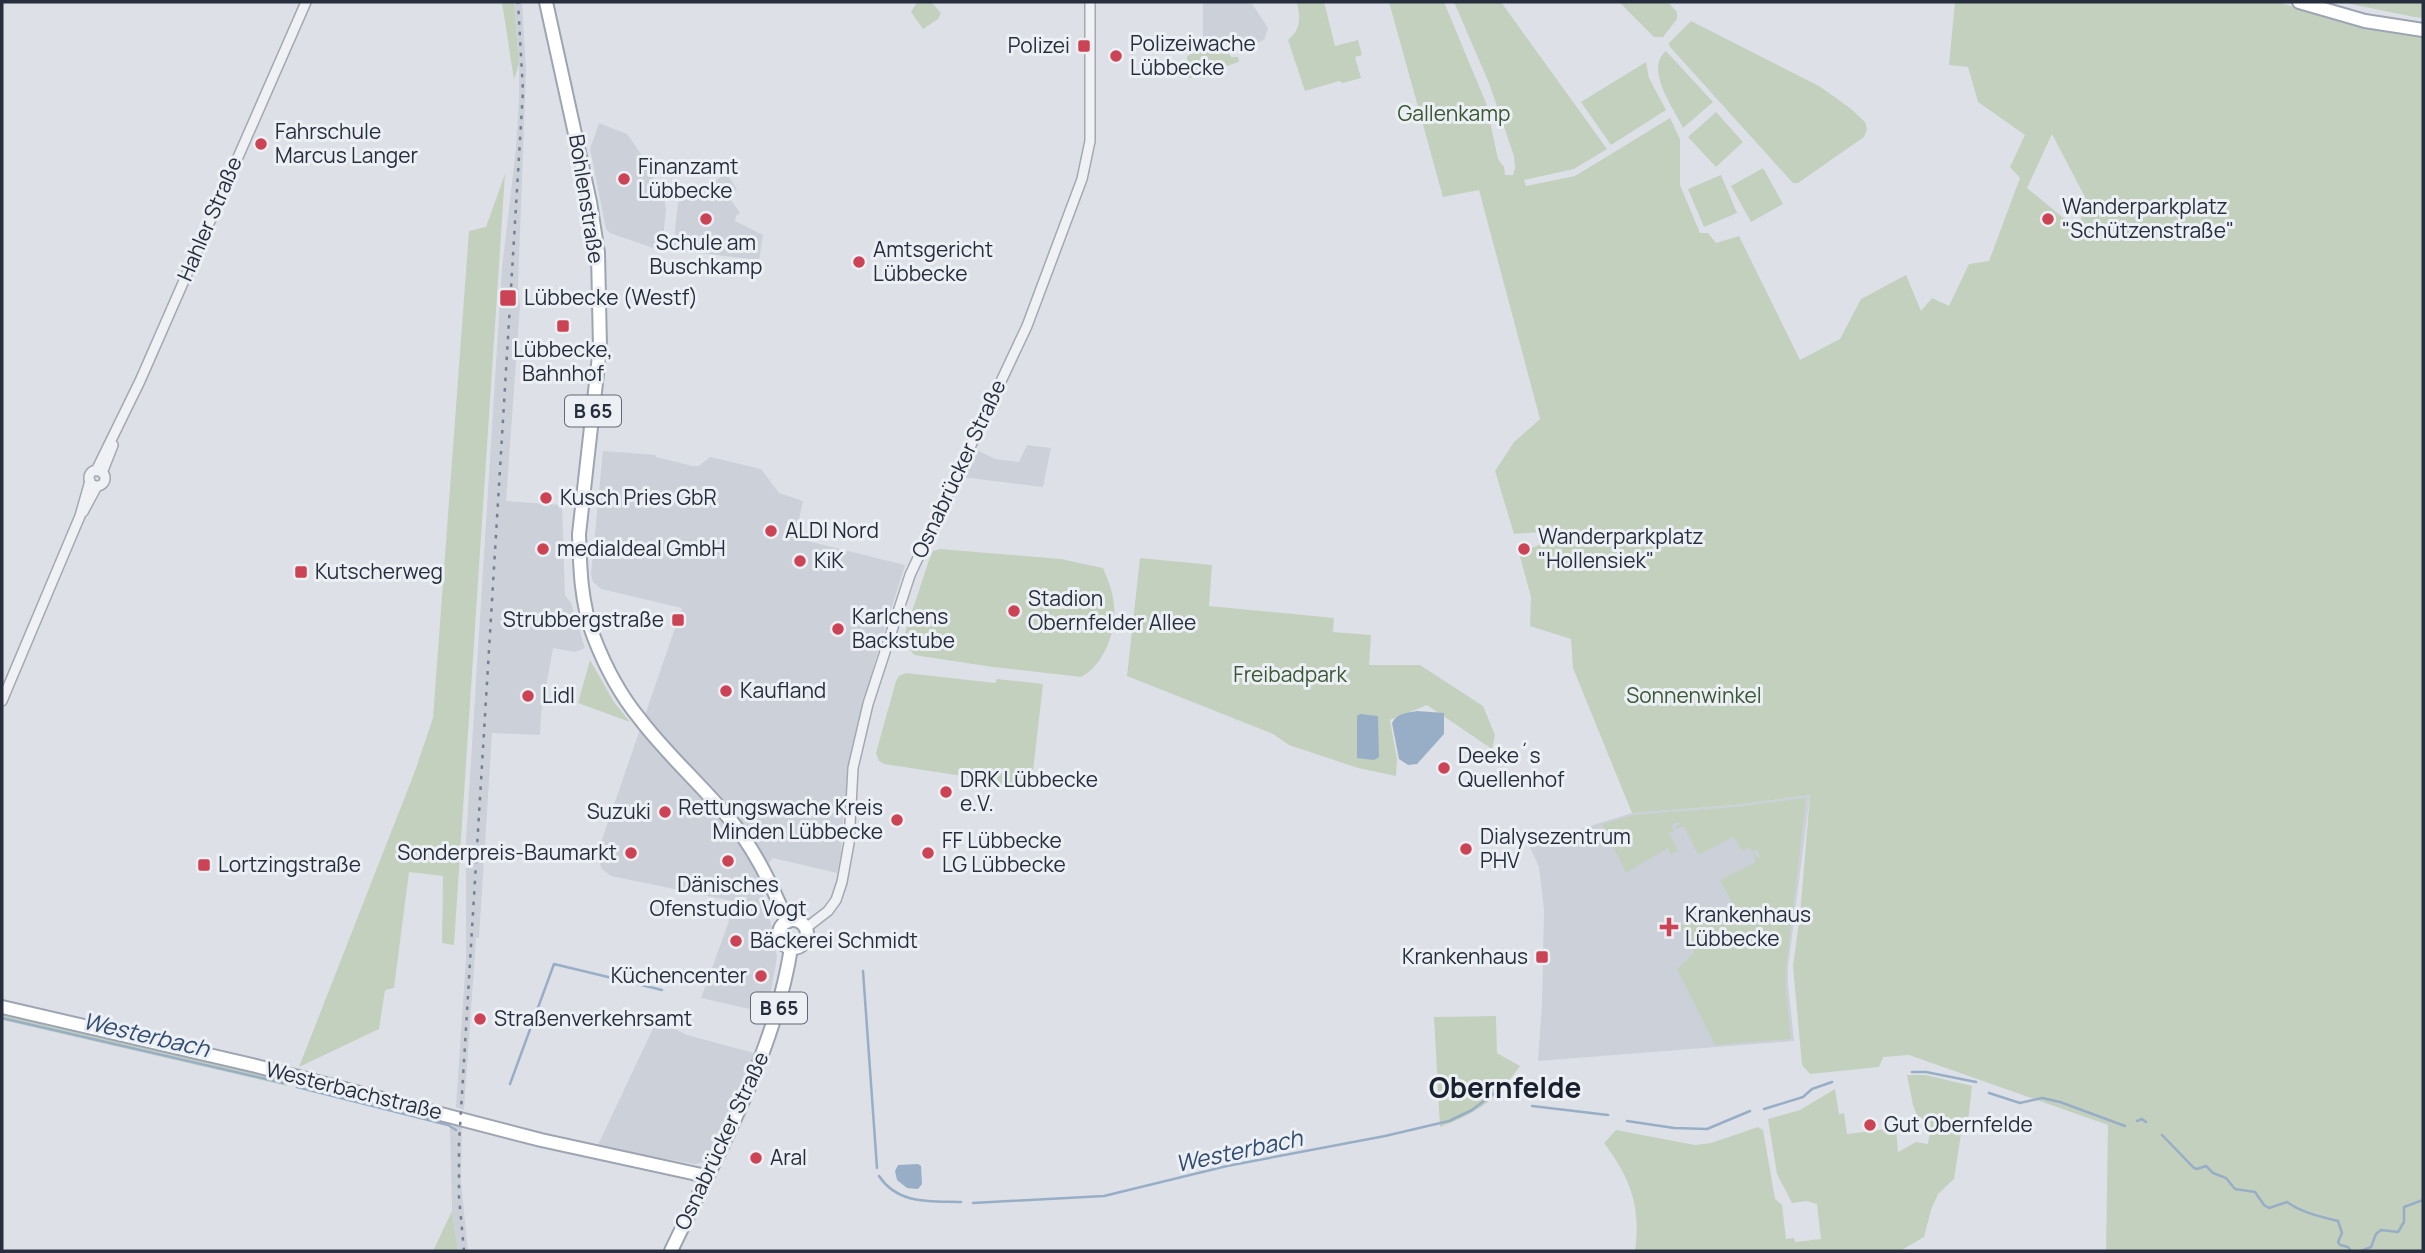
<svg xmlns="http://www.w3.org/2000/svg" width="2425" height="1253" font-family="Manrope,sans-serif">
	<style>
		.built { fill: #cbd0d9 }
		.green { fill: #c3d0be; fill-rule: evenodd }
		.water { fill: #98aec7 }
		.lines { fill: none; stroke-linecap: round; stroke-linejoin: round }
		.stream { stroke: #98aec7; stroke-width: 2.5 }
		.minor-casing { stroke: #a3a8b1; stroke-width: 12 }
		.major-casing { stroke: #9da5b2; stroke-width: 16 }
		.minor { stroke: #f0f1f5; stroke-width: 9 }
		.major { stroke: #fff; stroke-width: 12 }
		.rail { stroke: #778090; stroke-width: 2.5; stroke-dasharray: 3.5 7; stroke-linecap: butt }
		.poi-dot { fill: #cb4354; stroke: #ecf0f4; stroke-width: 2.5 }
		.labels { text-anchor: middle; stroke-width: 6; stroke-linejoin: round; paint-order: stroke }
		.shield { fill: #ecf0f4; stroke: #626874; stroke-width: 2 }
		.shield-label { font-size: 19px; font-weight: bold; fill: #272e3d }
		.poi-label { font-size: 21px; fill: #272e3d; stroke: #ecf0f4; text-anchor: start }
		.park-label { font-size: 21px; fill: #3a5834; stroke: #ecf0f4 }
		.street-label { font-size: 21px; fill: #272e3d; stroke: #ecf0f4 }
		.water-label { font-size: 23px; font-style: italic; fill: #324c70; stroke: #ecf0f4 }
		.district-label { font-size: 28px; font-weight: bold; fill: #19202e; stroke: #ecf0f4 }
	</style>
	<rect width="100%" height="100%" fill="#dde1e7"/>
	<path class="built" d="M514 2H522L526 70 518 287 520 305 506 501 562 505 565 595 571 603 585 648 575 652 553 648 541 715 540 735 492 733 479 938H476L464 1110 456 1107 466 958V840L502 268 516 149 519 100V64Z
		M1204 2H1251L1268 28 1264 40 1254 44 1232 40 1203 47V3Z
		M599 123 627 134 655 174 653 179 664 198 666 209 662 251 610 233 606 229 590 149Z
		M726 173 737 189 728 196 740 213 736 216 735 221 763 235 759 260 673 250 678 202 691 198Z
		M1027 445 1051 448 1043 487 962 477 975 449 995 459 1019 462Z
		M603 451 656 455V457L693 466H699L710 457 761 469 779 493 803 501 795 538 905 565 875 661 860 722 844 810 841 854 837 873 773 858 756 878 767 904 777 957 767 1013 701 998 729 921 733 901 611 876 601 868 598 851 682 608 601 589 593 582 591 574Z
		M1810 795 1788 967V983L1794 1041 1538 1061 1542 1004 1544 910 1539 867 1529 845 1632 813 1735 805Z
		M657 1020 687 1035 754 1053 707 1161 695 1164 597 1147Z
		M462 1122 461 1182 468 1251H458L452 1211 450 1127Z"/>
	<path class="green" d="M502 2H514L519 64 514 80Z
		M917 2H931L941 13 938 19 923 29 911 12Z
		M1297 2H1324L1335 46 1358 40 1362 55 1355 57 1361 78 1343 83 1339 81 1305 91 1288 40C1302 28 1300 18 1297 2Z
		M1389 2H1444L1486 103 1498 159 1504 167 1505 175H1513L1515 168 1514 156 1489 83 1454 2H1501L1607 149 1574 169 1524 180 1526 186 1575 176 1670 118 1680 139V185L1700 233H1708L1716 243 1739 236 1800 360 1840 339 1861 299 1906 275 1921 311 1932 298 1949 306 1969 264 1989 261 2020 178 2010 167 2025 135 1978 102 1968 67 1949 65 1955 2H2278L2334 20 2423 37V1251H2106L2108 1125 1909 1055 1883 1057 1879 1067 1810 1074 1802 1065 1793 966 1800 915 1810 795 1735 805 1632 813 1573 668 1571 639 1530 626 1531 597 1519 553 1539 545 1541 532 1514 534 1495 471 1514 442 1540 419 1479 190 1443 197ZM2052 134 2087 201 2077 229 2027 188Z
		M1619 2H1668L1677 12V19L1663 37H1654Z
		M2341 2H2423V18L2414 17Z
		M1691 21 1819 86 1850 108 1865 122 1867 129 1864 137 1798 183H1793L1670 47 1669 43Z
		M1223 43 1231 57H1238L1239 62 1189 78 1187 56 1205 47Z
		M1666 51 1713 102 1683 128C1674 109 1644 69 1666 51Z
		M1646 62 1649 78 1666 110 1611 145 1581 102Z
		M1716 112 1743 142 1716 167 1688 137Z
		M1763 168 1783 204 1751 222 1731 186Z
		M505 174 454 945 442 943 443 876 409 872 394 988 385 990 379 1029 299 1067 415 771 433 718 469 231 486 227Z
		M1721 175 1737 213 1704 227 1688 189Z
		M940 549 1061 559 1103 568C1108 580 1113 592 1114 605 1117 630 1104 665 1081 677L993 667 914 655 903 639 929 560 933 551Z
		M1140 558 1212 565 1209 606 1334 618 1333 632 1371 635 1369 665H1420L1483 706 1495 735 1492 749 1427 705 1390 720 1397 759 1396 776 1358 768 1289 745 1273 734 1127 676Z
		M590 660 614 702 630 722 578 703Z
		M906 673 995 683 997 679 1043 684 1031 789 998 785 989 780 884 764 879 761 876 753 896 681 899 676Z
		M1806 798 1786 967 1785 984 1791 1039 1715 1045 1677 969 1694 953 1680 926 1716 908 1720 916 1725 914 1727 919 1735 916 1734 913 1728 915 1727 913 1735 909 1720 880 1756 862 1753 854 1755 853 1757 858 1760 857 1757 849 1752 852 1749 847 1742 851 1734 837 1698 855 1684 826 1676 829 1675 827 1680 824 1678 822 1671 825 1674 831 1669 833 1678 851 1671 854 1668 848 1626 873 1602 824 1633 815 1736 807Z
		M2 1013 287 1079V1086L2 1020Z
		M1496 1016 1497 1053 1520 1066C1496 1100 1479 1112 1440 1127L1434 1017Z
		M1907 1075H1926L1972 1086 1968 1121H1963L1954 1179 1938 1194 1931 1210 1924 1237 1900 1251H1635C1641 1207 1631 1179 1604 1143L1616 1130 1695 1145 1711 1143 1758 1127 1763 1130 1775 1199 1782 1205 1786 1239 1794 1238 1795 1242 1821 1239 1817 1204 1806 1201 1792 1203 1777 1174 1768 1119 1800 1110 1835 1089 1839 1114 1844 1113 1847 1134 1896 1128 1898 1152 1916 1142 1928 1144 1931 1122 1919 1121 1913 1105Z
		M452 1211 458 1251H433Z"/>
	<path class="water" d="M1417 711 1444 713V734L1417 764 1408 765 1399 759 1392 723C1397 713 1407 713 1417 711Z
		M1360 714 1378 716 1379 757 1374 760 1357 758V716Z
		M918 1164 921 1166 922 1184 918 1189 907 1188 897 1180 895 1171 898 1165Z"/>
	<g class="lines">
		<path class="stream" d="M863 971 877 1168
			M2 1018 283 1083
			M1912 1072H1926L1976 1082
			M510 1084 554 964 662 990
			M297 1087 448 1125 456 1130
			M1989 1093 2020 1103 2042 1098 2060 1102 2125 1126
			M1532 1106 1608 1115
			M1764 1109 1803 1097 1812 1089 1832 1082
			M1627 1121 1674 1128 1707 1129 1750 1111
			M2137 1121 2142 1119 2146 1122
			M2162 1135 2194 1168 2197 1169 2206 1166 2213 1173 2226 1178 2235 1189 2255 1192 2264 1205 2269 1208 2287 1202C2302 1213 2322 1217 2338 1221L2342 1233 2338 1242 2340 1245 2348 1247 2351 1251
			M879 1176C898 1205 931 1201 961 1202
			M973 1203 1104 1196 1227 1166 1385 1136 1449 1121 1472 1110 1501 1088
			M2361 1251 2371 1247 2376 1234 2381 1230 2398 1232 2404 1222V1207L2423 1200"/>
		<g class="minor-casing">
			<path id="minor" d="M89 478a8 8 0 1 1 16 0a8 8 0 1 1-16 0Z
				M96 471 140 381 306 2
				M102 473 113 445
				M83 512 97 486
				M2 701 80 516 90 481
				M806 928 828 911 836 900 842 882 849 843 853 768 868 704 910 575 1027 326 1082 179 1090 141V2"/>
		</g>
		<g class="major-casing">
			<path id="major" d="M546 2 590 202 598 253 600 347 579 534C580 568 581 603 593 635 604 664 620 695 640 719 668 756 704 787 733 823 756 852 773 887 787 922
				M2299 2 2365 21 2423 30
				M779 934a14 14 0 1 1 28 0a14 14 0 1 1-28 0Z
				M2 1007 256 1066 541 1140 706 1176
				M671 1251C717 1154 774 1056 791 948"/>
		</g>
		<use href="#minor" class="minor"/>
		<use href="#major" class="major"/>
		<path class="rail" d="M464 1251 459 1197V1143L523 91 518 2"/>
	</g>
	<g class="poi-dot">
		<rect x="1077" y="39" width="14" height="14" rx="3.5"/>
		<circle cx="1116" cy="56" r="7"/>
		<circle cx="261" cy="144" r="7"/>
		<circle cx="624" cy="179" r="7"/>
		<circle cx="706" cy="219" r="7"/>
		<circle cx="2048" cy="219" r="7"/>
		<circle cx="859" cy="262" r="7"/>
		<rect x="499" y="289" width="18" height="18" rx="3.5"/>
		<rect x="556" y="319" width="14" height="14" rx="3.5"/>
		<circle cx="546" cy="498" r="7"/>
		<circle cx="771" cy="531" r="7"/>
		<circle cx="543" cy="549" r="7"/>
		<circle cx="1524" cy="549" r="7"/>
		<circle cx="800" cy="561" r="7"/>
		<rect x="294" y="565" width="14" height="14" rx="3.5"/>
		<circle cx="1014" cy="611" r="7"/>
		<rect x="671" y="613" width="14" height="14" rx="3.5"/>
		<circle cx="838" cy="629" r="7"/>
		<circle cx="726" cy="691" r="7"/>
		<circle cx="528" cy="696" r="7"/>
		<circle cx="1444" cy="768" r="7"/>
		<circle cx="946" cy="792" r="7"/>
		<circle cx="665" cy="812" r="7"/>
		<circle cx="897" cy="820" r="7"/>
		<circle cx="1466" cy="849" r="7"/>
		<circle cx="631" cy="853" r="7"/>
		<circle cx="928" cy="853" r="7"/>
		<circle cx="728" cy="861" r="7"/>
		<rect x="197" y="858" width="14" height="14" rx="3.5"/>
		<path d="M1665.5 916.5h7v7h7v7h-7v7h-7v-7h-7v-7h7z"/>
		<circle cx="736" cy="941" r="7"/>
		<rect x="1535" y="950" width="14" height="14" rx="3.5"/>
		<circle cx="761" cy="976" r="7"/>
		<circle cx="480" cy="1019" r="7"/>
		<circle cx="1870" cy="1125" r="7"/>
		<circle cx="756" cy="1158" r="7"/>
	</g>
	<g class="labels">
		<g class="shield">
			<rect x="565" y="395.5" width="56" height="31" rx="5"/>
			<rect x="751" y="992.5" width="56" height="31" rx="5"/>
		</g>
		<g class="shield-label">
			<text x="593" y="418">B 65</text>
			<text x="779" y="1015">B 65</text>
		</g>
		<g class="poi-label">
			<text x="1130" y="51">Polizeiwache<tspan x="1130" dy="24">Lübbecke</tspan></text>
			<text x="1070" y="53" text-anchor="end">Polizei</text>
			<text x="275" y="139">Fahrschule<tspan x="275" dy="24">Marcus Langer</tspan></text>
			<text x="638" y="174">Finanzamt<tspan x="638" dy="24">Lübbecke</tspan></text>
			<text x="2062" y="214">Wanderparkplatz<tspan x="2062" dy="24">"Schützenstraße"</tspan></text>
			<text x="706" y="250" text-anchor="middle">Schule am<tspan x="706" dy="24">Buschkamp</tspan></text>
			<text x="873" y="257">Amtsgericht<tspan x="873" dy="24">Lübbecke</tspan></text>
			<text x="524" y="305">Lübbecke (Westf)</text>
			<text x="563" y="357" text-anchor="middle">Lübbecke,<tspan x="563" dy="24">Bahnhof</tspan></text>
			<text x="560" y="505">Kusch Pries GbR</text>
			<text x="785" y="538">ALDI Nord</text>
			<text x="1538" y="544">Wanderparkplatz<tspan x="1538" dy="24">"Hollensiek"</tspan></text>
			<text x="557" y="556">medialdeal GmbH</text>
			<text x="814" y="568">KiK</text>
			<text x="315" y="579">Kutscherweg</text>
			<text x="1028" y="606">Stadion<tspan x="1028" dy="24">Obernfelder Allee</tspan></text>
			<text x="852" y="624">Karlchens<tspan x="852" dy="24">Backstube</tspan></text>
			<text x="664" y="627" text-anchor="end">Strubbergstraße</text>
			<text x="740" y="698">Kaufland</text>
			<text x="542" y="703">Lidl</text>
			<text x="1458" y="763">Deeke´s<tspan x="1458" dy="24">Quellenhof</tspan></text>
			<text x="960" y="787">DRK Lübbecke<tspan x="960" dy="24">e.V.</tspan></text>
			<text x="883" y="815" text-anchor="end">Rettungswache Kreis<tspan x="883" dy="24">Minden Lübbecke</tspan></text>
			<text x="651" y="819" text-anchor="end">Suzuki</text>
			<text x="1480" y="844">Dialysezentrum<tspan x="1480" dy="24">PHV</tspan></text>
			<text x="942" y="848">FF Lübbecke<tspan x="942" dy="24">LG Lübbecke</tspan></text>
			<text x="617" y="860" text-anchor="end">Sonderpreis-Baumarkt</text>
			<text x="218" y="872">Lortzingstraße</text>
			<text x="728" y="892" text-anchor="middle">Dänisches<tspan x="728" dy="24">Ofenstudio Vogt</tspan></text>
			<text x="1685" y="922">Krankenhaus<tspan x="1685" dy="24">Lübbecke</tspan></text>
			<text x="750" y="948">Bäckerei Schmidt</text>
			<text x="1528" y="964" text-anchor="end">Krankenhaus</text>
			<text x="747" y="983" text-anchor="end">Küchencenter</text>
			<text x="494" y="1026">Straßenverkehrsamt</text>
			<text x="1884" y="1132">Gut Obernfelde</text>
			<text x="770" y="1165">Aral</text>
		</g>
		<g class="park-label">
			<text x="1454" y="121">Gallenkamp</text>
			<text x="1290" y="682">Freibadpark</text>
			<text x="1694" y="703">Sonnenwinkel</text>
		</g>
		<g class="street-label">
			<text transform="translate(586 199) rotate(81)" y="7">Bohlenstraße</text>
			<text transform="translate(210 219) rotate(-67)" y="7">Hahler Straße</text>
			<text transform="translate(959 469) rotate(-65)" y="7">Osnabrücker Straße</text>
			<text transform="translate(354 1091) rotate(14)" y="7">Westerbachstraße</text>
			<text transform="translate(722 1141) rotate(-65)" y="7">Osnabrücker Straße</text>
		</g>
		<g class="water-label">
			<text transform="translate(146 1035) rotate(13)" y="8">Westerbach</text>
			<text transform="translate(1239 1151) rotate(-12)" y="8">Westerbach</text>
		</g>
		<g class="district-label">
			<text x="1505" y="1098">Obernfelde</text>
		</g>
	</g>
	<rect width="2425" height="1253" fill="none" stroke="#272e3d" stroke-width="7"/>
</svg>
